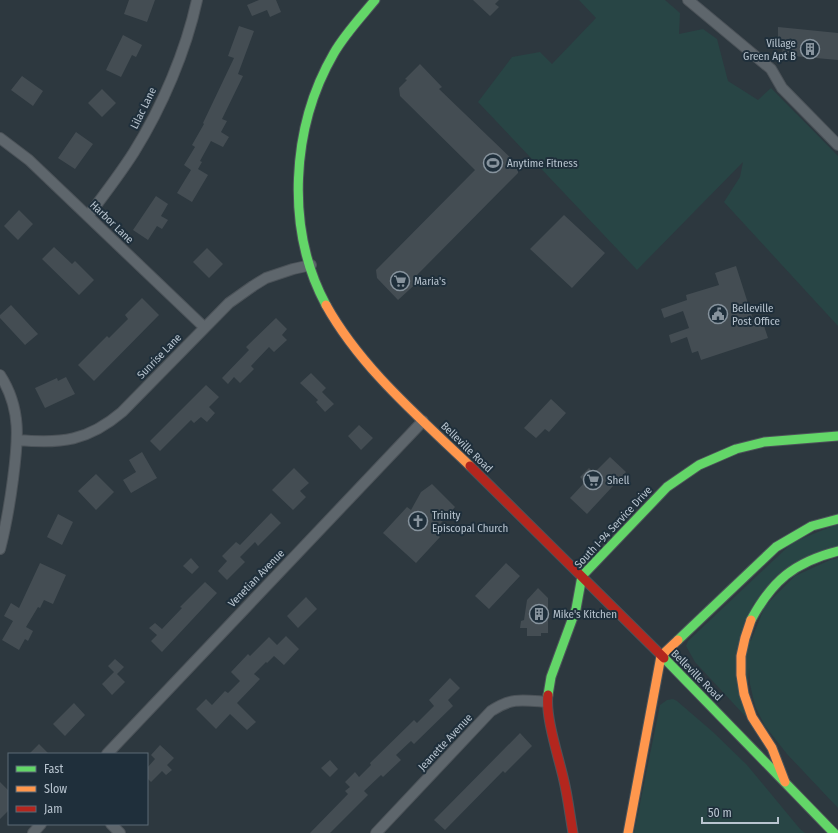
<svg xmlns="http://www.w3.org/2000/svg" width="838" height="833" font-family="'Fira Sans Condensed',sans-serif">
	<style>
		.green { fill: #284545 }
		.building { fill: #444d53 }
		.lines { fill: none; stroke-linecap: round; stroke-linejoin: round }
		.street-casing { stroke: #4c5359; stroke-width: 12 }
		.fast-casing { stroke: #4c5359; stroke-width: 11 }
		.slow-casing { stroke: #4c5359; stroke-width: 11 }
		.jam-casing { stroke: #4c5359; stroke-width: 11 }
		.street { stroke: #5e666c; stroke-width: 10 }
		.fast { stroke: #63d668; stroke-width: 9 }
		.slow { stroke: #ff974d; stroke-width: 9 }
		.jam { stroke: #b3261e; stroke-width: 9 }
		.labels { text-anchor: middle; stroke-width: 4; stroke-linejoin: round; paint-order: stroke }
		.poi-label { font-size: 11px; fill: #b8c4cf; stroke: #1f2f3b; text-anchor: start }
		.street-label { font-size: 11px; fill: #b8c4cf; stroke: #1f2f3b }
	</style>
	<rect width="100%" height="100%" fill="#2d383f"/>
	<path class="green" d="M579 0H665L680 13 679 34 703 29 717 39 728 81 758 100 771 88 838 156V326L724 202 740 177 743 162 637 270 478 102 512 57 540 52 552 64 596 18Z
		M838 524V546L753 604 746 717 695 662 686 646 688 641 793 542Z
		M838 558V808L787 754 765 726 755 706 750 684 748 648 765 606 795 576 830 560Z
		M673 699 677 701 713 732 747 765 800 829 805 833H634L660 705 667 700Z"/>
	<path class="building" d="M129 0H155L147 22 124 14Z
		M259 0H276L281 12 270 17 267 10 252 16 247 5Z
		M473 0H499L495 4 499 7 490 16Z
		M239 26 254 31 238 74 243 76 222 119 227 121 221 132 229 137 223 147 211 141 200 161 202 162 198 169 208 175 192 202 177 193 191 170 184 165 195 147 192 145 204 124 203 123 234 58 228 56Z
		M778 27 838 33V60L782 55 783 44H778Z
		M123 35 142 45 136 57 132 55 121 77 106 70Z
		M420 64 442 87 439 89 518 165V173L417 275 421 279 398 300 377 278 376 270 475 170 400 96 399 88 407 80 405 79Z
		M22 76 43 91 33 106 11 90Z
		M102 89 116 103 102 117 88 103Z
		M76 132 93 144 75 169 58 158Z
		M156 196 168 204 161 216 168 220 162 229 157 226 148 240 133 230Z
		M19 210 33 224 18 240 4 226Z
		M564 215 605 253 572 288 530 249Z
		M54 247 72 264 75 261 94 280 79 295 42 259Z
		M207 248 223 264 209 278 193 262Z
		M736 266 754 322 762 320 768 338 701 360 698 351 692 353 687 337 671 343 669 335 689 328 683 311 664 318 661 309 687 300 686 295 719 285 715 273Z
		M142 298 159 315 94 381 78 365 107 336 109 338 128 319 125 315Z
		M11 305 38 334 25 345 0 318V315Z
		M276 318 287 329 282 335 287 340 274 352 269 347 251 366 254 369 240 383 234 377 228 384 222 378 249 350 246 347Z
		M311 373 326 388 322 392 334 404 325 412 316 402 318 400 300 383Z
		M66 377 75 394 45 408 35 388 57 378 58 381Z
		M206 385 219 397 209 407 215 413 207 422 201 417 194 423 191 420 160 451 150 441Z
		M551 399 566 413 549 432 545 429 536 438 524 428Z
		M359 425 373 438 361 450 348 436Z
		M142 452 157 478 131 493 123 480 136 472 129 460Z
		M610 457 626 472 587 514 570 498 585 482 580 477 589 468 594 473Z
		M294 468 309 483 300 491 306 497 293 510 272 490Z
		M96 474 114 492 96 510 78 491Z
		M432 484 455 507 434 531 440 537 416 563 383 533 407 507 411 510 421 492Z
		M271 513 281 523 258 546 255 542 240 557 245 562 227 580 218 571 227 561 222 556 236 542 240 545Z
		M58 514 73 522 62 545 47 537Z
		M191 558 199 567 192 574 183 566Z
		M40 563 66 575 53 604 44 600 40 608 38 607 26 627 33 631 28 641 25 639 19 650 2 640 13 621 4 616 11 603 19 608Z
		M506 563 520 576 489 609 475 596Z
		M205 582 217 593 162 652 151 641 157 635 149 628 155 623 162 629 182 608 180 607Z
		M538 588 548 598V633H541V636H527V628H520L521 621 524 620 527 600Z
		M306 597 317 609 298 628 287 616Z
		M286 636 299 649 284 665 274 656 267 663 266 662 254 674 260 679 237 703 256 722 247 730 230 714 216 729 196 709 206 699 212 705 225 691 228 693 240 681 231 672 248 654 250 656 269 637 277 645Z
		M115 659 124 667 117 674 125 682 112 695 102 684 114 672 108 666Z
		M450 678 460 688 448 700 453 706 414 744 411 741 396 755 401 760 383 777 381 775 364 791 368 795 330 833H310L348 794 345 791 350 787 345 782 355 772 359 777 371 765 370 763 414 720 417 723 434 706 429 700Z
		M74 703 85 715 65 736 53 724Z
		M520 733 532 746 505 773 503 771 445 830 434 820Z
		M39 744 49 754H29Z
		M160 745 174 758 167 765 172 770 166 775 162 771 151 782 147 778V768L155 759 151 755Z
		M330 760 338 769 330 777 321 768Z
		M0 782 9 791V810L0 819Z"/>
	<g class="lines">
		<g class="street-casing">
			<path id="street" d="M688 0 771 69 782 88 838 145
				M0 138 29 160 204 327
				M88 216C104 195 120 174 134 152 162 107 186 51 197 0
				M0 375C22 409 18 441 13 479 10 502 6 526 0 549
				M18 440C61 444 88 441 122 412L229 303 253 286 266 278 293 269 311 265
				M107 754 423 421
				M111 824 120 833
				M33 833 41 824
				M376 833 491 711C512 697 523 700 547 702"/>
		</g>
		<g class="fast-casing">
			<path id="fast" d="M326 305C285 229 291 127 334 53 345 34 361 17 375 0
				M751 620C772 581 794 562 838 551
				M678 640 776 547 812 526 838 519
				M664 658 834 833
				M548 695 551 677 576 609 582 576 667 487 699 465 736 449 764 442 838 436"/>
		</g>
		<g class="slow-casing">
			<path id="slow" d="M326 305C361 368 419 417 470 466
				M751 620 745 638 741 656V675L744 694 752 717 772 748 785 782
				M628 833 661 656 678 640"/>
		</g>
		<g class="jam-casing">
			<path id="jam" d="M470 466 664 658
				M548 695C545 717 559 758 564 781 568 798 570 816 573 833"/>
		</g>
		<use href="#street" class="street"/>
		<use href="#fast" class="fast"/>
		<use href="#slow" class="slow"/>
		<use href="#jam" class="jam"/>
	</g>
	<defs>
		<g id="building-ring" transform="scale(1)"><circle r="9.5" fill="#1f2f3b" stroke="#87939d" stroke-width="1.5"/><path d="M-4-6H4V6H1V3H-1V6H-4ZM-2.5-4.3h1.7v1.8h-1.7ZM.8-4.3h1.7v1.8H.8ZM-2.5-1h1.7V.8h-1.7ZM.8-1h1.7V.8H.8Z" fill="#87939d"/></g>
		<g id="stadium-ring" transform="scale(1)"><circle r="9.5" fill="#1f2f3b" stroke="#87939d" stroke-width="1.5"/><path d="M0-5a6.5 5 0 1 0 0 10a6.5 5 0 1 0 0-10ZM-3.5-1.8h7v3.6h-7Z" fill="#87939d"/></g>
		<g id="supermarket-ring" transform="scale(1)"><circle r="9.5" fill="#1f2f3b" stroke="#87939d" stroke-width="1.5"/><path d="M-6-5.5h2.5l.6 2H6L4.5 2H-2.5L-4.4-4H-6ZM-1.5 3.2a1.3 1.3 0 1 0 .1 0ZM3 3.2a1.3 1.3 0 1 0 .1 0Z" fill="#87939d"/></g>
		<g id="civic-ring" transform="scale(1)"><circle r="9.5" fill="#1f2f3b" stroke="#87939d" stroke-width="1.5"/><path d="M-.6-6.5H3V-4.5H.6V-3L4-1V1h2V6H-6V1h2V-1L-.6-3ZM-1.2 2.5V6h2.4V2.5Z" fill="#87939d"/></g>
		<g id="church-ring" transform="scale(1)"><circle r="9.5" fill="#1f2f3b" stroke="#87939d" stroke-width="1.5"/><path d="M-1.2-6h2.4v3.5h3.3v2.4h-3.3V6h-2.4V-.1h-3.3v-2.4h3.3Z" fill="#87939d"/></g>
	</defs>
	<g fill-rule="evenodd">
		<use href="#building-ring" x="810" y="49"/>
		<use href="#stadium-ring" x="493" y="163"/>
		<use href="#supermarket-ring" x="400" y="281"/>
		<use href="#civic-ring" x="718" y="314"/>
		<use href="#supermarket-ring" x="593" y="480"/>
		<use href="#church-ring" x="418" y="521"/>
		<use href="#building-ring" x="539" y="614"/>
	</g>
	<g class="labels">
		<g class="poi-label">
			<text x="796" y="47" text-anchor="end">Village<tspan x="796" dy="13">Green Apt B</tspan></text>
			<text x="507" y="167">Anytime Fitness</text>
			<text x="414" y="285">Maria's</text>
			<text x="732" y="312">Belleville<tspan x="732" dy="13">Post Office</tspan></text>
			<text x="607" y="484">Shell</text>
			<text x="432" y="519">Trinity<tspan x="432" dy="13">Episcopal Church</tspan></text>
			<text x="553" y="618">Mike's Kitchen</text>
		</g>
		<g class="street-label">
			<text transform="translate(143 108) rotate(-64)" y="4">Lilac Lane</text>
			<text transform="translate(112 222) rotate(44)" y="4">Harbor Lane</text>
			<text transform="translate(159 356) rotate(-46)" y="4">Sunrise Lane</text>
			<text transform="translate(467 447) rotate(44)" y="4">Belleville Road</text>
			<text transform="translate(613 527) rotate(-47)" y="4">South I-94 Service Drive</text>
			<text transform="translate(256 578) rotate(-46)" y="4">Venetian Avenue</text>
			<text transform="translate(697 675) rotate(45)" y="4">Belleville Road</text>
			<text transform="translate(445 742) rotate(-47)" y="4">Jeanette Avenue</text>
		</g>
	</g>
	<rect x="8" y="753" width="140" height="72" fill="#1f2f3b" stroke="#5c6b76"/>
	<rect x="16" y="766" width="20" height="6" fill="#63d668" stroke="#5c6b76"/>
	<text x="44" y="773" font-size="12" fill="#b8c4cf">Fast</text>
	<rect x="16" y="786" width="20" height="6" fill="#ff974d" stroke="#5c6b76"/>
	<text x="44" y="793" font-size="12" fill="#b8c4cf">Slow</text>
	<rect x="16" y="806" width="20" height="6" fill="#b3261e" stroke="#5c6b76"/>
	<text x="44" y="813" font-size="12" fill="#b8c4cf">Jam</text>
	<path d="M702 817v6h76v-6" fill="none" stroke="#b8c4cf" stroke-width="2"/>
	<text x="708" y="817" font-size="12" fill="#b8c4cf" stroke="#1f2f3b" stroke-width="3" paint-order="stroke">50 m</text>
</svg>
